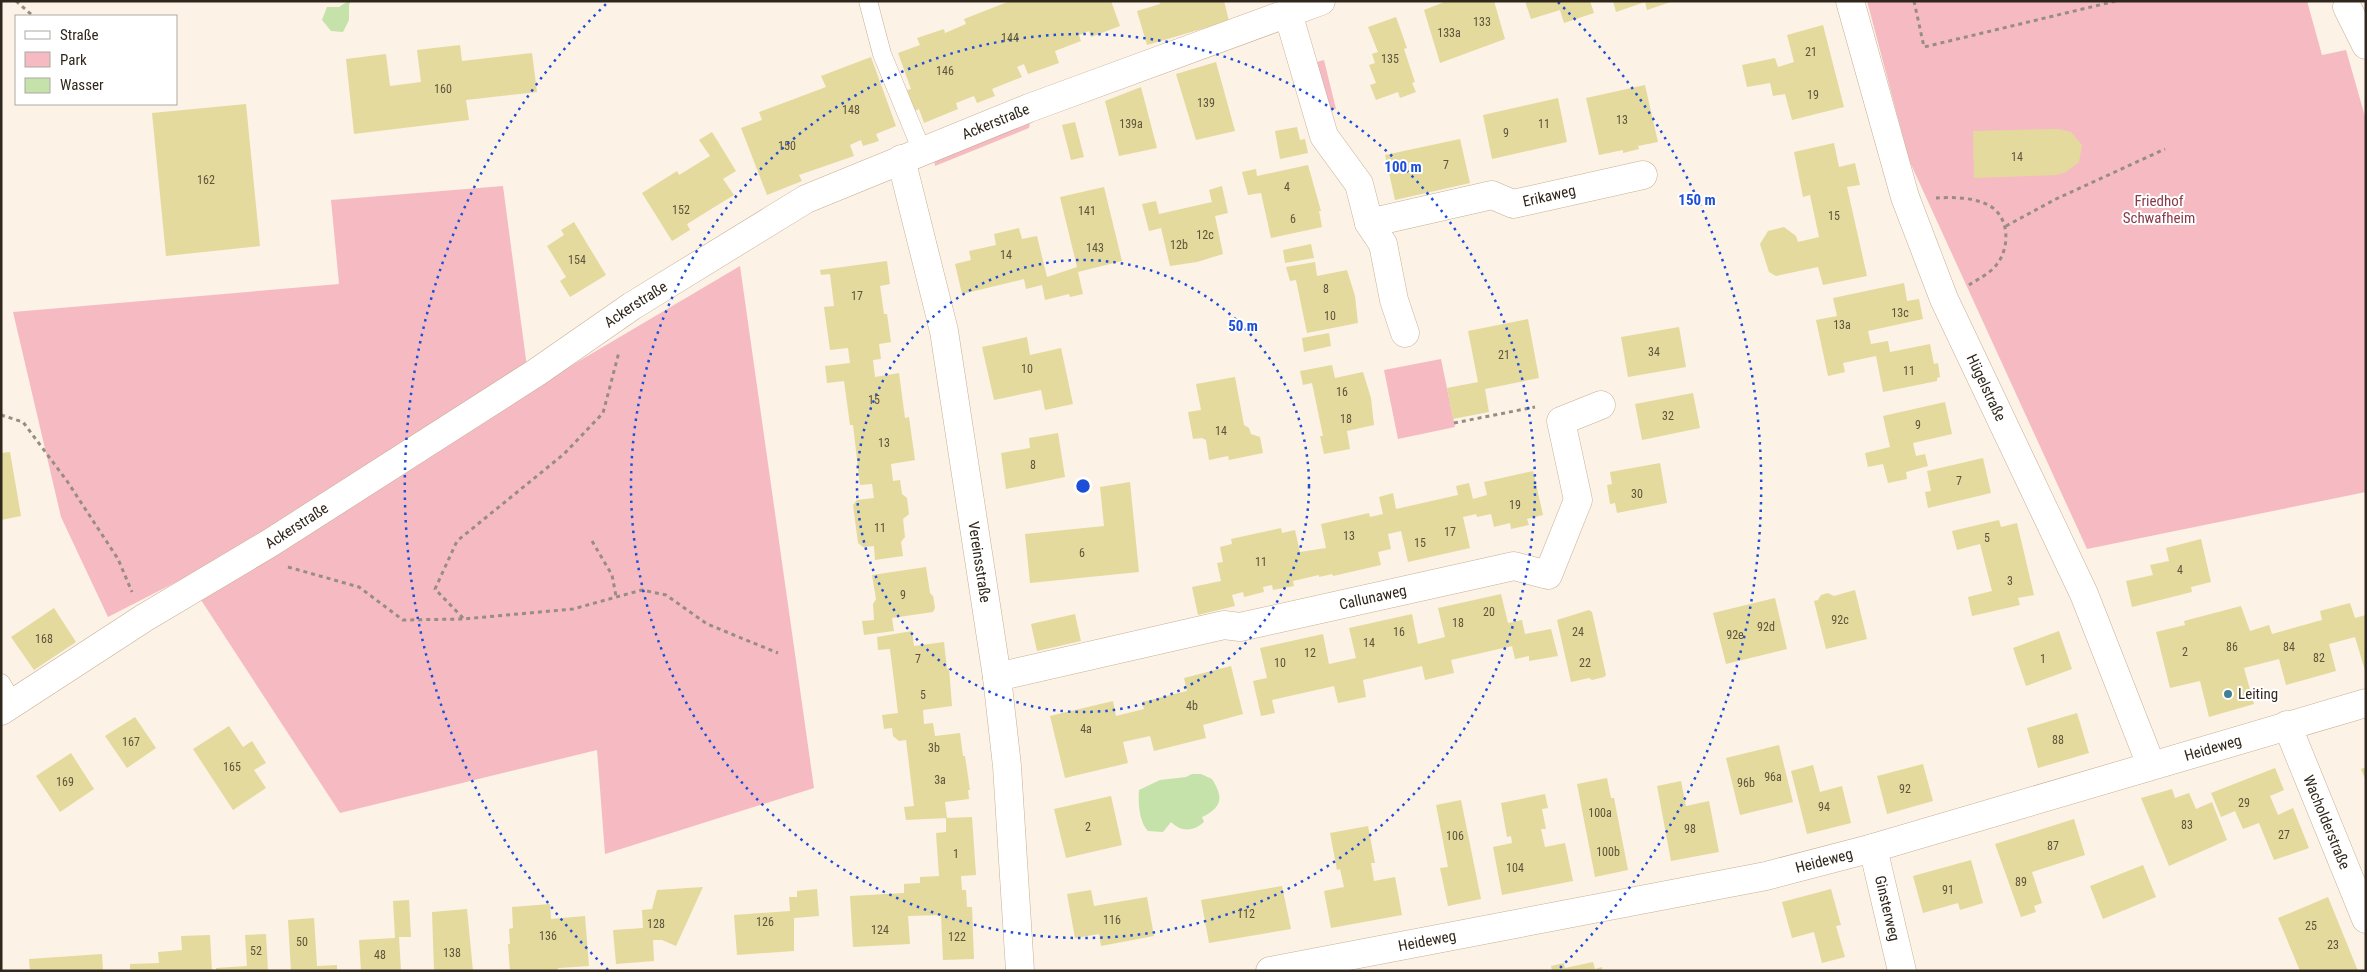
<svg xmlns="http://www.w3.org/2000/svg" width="2367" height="972" font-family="'Roboto Condensed',sans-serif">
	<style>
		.green { fill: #f6bbc2 }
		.water { fill: #c5e2ab }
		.building { fill: #e4da9d }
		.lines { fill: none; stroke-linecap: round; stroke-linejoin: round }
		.lane-casing { stroke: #c7af93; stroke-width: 19 }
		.street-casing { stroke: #c7af93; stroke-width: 29 }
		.path { stroke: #978e82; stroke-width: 3; stroke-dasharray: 4 4; stroke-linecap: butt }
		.lane { stroke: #fff; stroke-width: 18 }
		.street { stroke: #fff; stroke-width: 28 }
		.ring { fill: none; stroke: #1d4ed8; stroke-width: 2.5; stroke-dasharray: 2.5 5 }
		.poi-dot { fill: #418195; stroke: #fff; stroke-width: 2 }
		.labels { text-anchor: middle; stroke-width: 4; stroke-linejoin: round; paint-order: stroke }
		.number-label { font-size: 12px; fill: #5d543c }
		.street-label { font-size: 15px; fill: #30271c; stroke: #fff }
		.park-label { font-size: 15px; fill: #893a49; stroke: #fff }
		.poi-label { font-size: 15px; fill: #30271c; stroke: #fff; text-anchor: start }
		.centre { fill: #1d4ed8; stroke: #fff; stroke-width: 2.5 }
		.ring-label { font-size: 15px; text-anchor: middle; font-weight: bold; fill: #1d4ed8; stroke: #fff; stroke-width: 4; stroke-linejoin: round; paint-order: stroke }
	</style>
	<rect width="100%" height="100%" fill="#fcf2e6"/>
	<path class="green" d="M1867 1H2307L2322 55 2346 50 2366 120V492L2087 549 1909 160Z
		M1324 60 1336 109 1330 110 1313 63Z
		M1030 123 1029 128 935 166 934 160 943 155Z
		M503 186 530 390 740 266 814 788 605 854 597 750 340 813 186 577 108 617 61 517 13 312 339 284 331 200Z
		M1441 359 1455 427 1398 439 1384 370Z"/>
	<path class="water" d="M348 1H351L349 5V20L343 32 331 31 322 20 327 7H339Z
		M1192 774H1201L1212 779C1224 798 1222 807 1202 817L1204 822C1193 832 1181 832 1171 822L1163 832 1148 831C1139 822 1138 802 1139 790L1160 780 1186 777Z"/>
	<path class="building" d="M1010 1H1111L1120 26 1091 37 1089 31 1079 35 1081 41 1055 51 1059 63 1028 74 1024 64 1017 67 1022 77 992 89 995 96 977 103 974 96 956 103 958 109 924 123 919 109 915 111 907 90 911 89 898 53 920 45 917 38 944 29 945 33 966 24 964 19Z
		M1159 1H1224L1229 21 1147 45 1137 11 1160 4Z
		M1447 1H1494L1505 39 1440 63 1424 10Z
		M1525 1H1590L1594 13 1564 23 1560 10 1531 19Z
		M1613 1H1670L1671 2 1647 10 1645 2 1616 12Z
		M1396 17 1407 48 1404 49 1415 82 1412 83 1416 92 1400 98 1398 92 1376 100 1370 85 1376 83 1369 65 1375 63 1372 54 1378 52 1368 27Z
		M1823 25 1844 107 1792 120 1785 94 1773 96 1770 83 1747 87 1742 65 1775 58 1778 67 1794 62 1787 35Z
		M460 45 462 61 532 53 537 92 466 100 469 120 354 134 346 59 386 54 390 86 421 82 417 50Z
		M871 57 896 126 876 134 879 141 863 146 861 140 850 145 854 156 799 175 802 181 767 195 741 128 762 120 759 112 826 87 821 76Z
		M1216 62 1235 131 1196 140 1176 74Z
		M1645 85 1658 142 1638 146 1639 149 1623 153V150L1599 155 1586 98Z
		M1141 87 1157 148 1119 156 1105 101Z
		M1558 98 1567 142 1492 159 1483 115Z
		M246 104 260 246 166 256 152 113Z
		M1075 122 1084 157 1071 160 1062 125Z
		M1297 127 1300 140 1305 139 1308 153 1280 159 1275 131Z
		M2058 129 2071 132 2082 145 2079 162 2066 172 2056 175 1974 178 1973 131Z
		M712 132 736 171 723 179 734 195 687 224 690 230 672 241 642 193 677 171 679 175 710 156 699 140Z
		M1460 139 1470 183 1395 200 1385 155Z
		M1834 143 1839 167 1855 163 1860 185 1847 187 1867 276 1823 285 1818 267 1776 276 1769 272 1760 244 1768 231 1784 227 1796 236 1798 242 1819 237 1810 195 1803 197 1794 152Z
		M1308 165 1321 211H1319L1322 227 1271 238 1261 193 1248 195 1242 172 1256 169 1257 176Z
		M1222 186 1228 213 1215 216 1223 254 1197 262 1170 266 1161 228 1149 231 1142 204 1156 201 1159 214 1212 202 1209 190Z
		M1104 187 1122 261 1078 272 1083 294 1070 297 1069 294 1045 300 1042 285 1026 289 1024 279 962 294 955 264 971 260 969 251 996 245 994 234 1019 228 1022 239 1037 236 1047 277 1077 267 1060 197Z
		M574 222 606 275 570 297 560 281 566 277 547 246 564 235 561 230Z
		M1311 244 1314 258 1285 263 1283 250Z
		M887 261 890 284 880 286 884 314H887L891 342 879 344 881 359 873 360 875 377 899 373 905 418 909 417 915 460 891 464 893 481 900 480 902 494 907 498 909 514 903 519 905 537 901 542 903 556 875 560 874 546 863 547 858 543 853 505 857 500 874 498 872 484 860 485 853 425H850L844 381 827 383 825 366 850 363 848 348 830 350 824 307 834 306 830 274 821 275 820 270Z
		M1315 262 1317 276 1347 270 1355 296 1358 323 1307 333 1296 280 1290 281 1286 267Z
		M1904 283 1907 301 1919 299 1923 319 1868 331 1871 344 1888 341 1890 352 1930 344 1934 364 1938 363 1940 377 1937 378V381L1883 392 1876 356 1843 363 1845 372 1828 376 1816 320 1837 316 1833 298Z
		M1528 319 1539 378 1485 389 1489 412 1453 419 1447 388 1478 382 1468 331Z
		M1679 327 1686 367 1628 377 1621 337Z
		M1329 333 1331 346 1304 352 1302 338Z
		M1027 337 1030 355 1061 348 1073 404 1045 410 1041 390 994 400 982 347Z
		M1332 365 1335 378 1363 372 1371 398 1374 425 1347 431 1350 449 1324 454 1320 436H1323L1312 383 1303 385 1300 371Z
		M1235 377 1244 425 1249 428 1251 434 1260 437 1263 453 1229 460 1228 456 1209 460 1206 440 1202 438 1193 439 1188 412 1201 410 1196 384Z
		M1693 393 1700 428 1642 440 1635 404Z
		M1945 402 1952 434 1913 443 1916 456 1925 454 1928 466 1906 472 1907 479 1888 483 1883 464 1868 467 1865 453 1890 447 1883 416Z
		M1058 433 1065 477 1006 489 1001 453 1030 448 1029 438Z
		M10 452 21 516 1 520V453Z
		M1983 458 1991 493 1928 508 1925 492 1931 491 1927 471Z
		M1660 463 1667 503 1617 513 1615 503 1610 504 1607 485 1612 484 1610 472Z
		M1533 471 1543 515 1527 519 1529 525 1511 529 1510 523 1494 527 1491 514 1477 517 1476 514 1463 517 1470 548 1408 562 1401 531 1388 534 1391 549 1378 552 1381 565 1333 576 1332 574 1319 577V575L1293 581 1294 586 1273 590 1272 585 1263 587 1264 592 1244 597 1243 592 1232 595 1235 606 1198 615 1192 587 1221 581 1217 563 1223 562 1220 547 1232 544 1231 539 1281 528 1282 533 1295 530 1300 552 1326 548 1321 524 1369 513 1370 517 1383 514 1379 497 1393 493 1396 509 1458 495 1456 486 1469 483 1473 499 1487 495 1484 482Z
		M1130 482 1139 572 1030 583 1025 534 1104 526 1100 487Z
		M1999 520 2001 527 2017 523 2034 595 2018 598 2020 605 1972 616 1968 597 1992 591 1980 544 1957 550 1952 531Z
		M2201 539 2211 582 2191 587 2192 592 2132 607 2126 581 2153 575 2150 565 2169 561 2166 548Z
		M926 567 930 593 933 596 935 608 933 612 892 618 894 631 864 635 862 621 874 620 873 604 876 599 872 575Z
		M1855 590 1867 639 1826 649 1814 601 1818 600 1821 595 1828 593 1834 596Z
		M1501 594 1508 623 1522 620 1525 634 1551 629 1558 656 1529 661V656L1515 659 1512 646 1451 660 1454 673 1425 680 1422 666 1363 680 1366 697 1338 703 1334 686 1272 700 1275 713 1261 716 1253 681 1267 678 1260 648 1323 634 1329 664 1356 658 1349 628 1412 614 1418 644 1445 637 1438 608Z
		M1775 598 1787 649 1726 664 1713 613Z
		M2350 603 2355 618 2366 615V674L2355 637 2329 644 2336 671 2286 685 2279 659 2244 668 2254 704 2209 717 2200 681 2170 688 2156 632 2185 625 2184 621 2241 606 2250 631 2269 625 2272 634 2322 620 2320 611Z
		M54 608 76 642 34 670 11 637Z
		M1589 610 1592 612 1606 675 1604 677 1592 680 1589 678 1571 682 1557 620Z
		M1075 614 1081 641 1037 651 1031 624Z
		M912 631 914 646 944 642 947 669 949 668 952 706 923 710 924 724 933 723 935 736 960 733 963 756H965L970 790H968L969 799 945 802 947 818 906 820 904 807 914 806 906 740 899 741 893 736 892 728 884 729 882 715 898 713 890 649 878 650 877 637Z
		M2059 631 2072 669 2026 686 2013 648Z
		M1231 666 1243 714 1203 725 1206 738 1154 751 1150 736 1123 742 1128 763 1065 778 1050 716 1113 701 1116 716 1144 709 1142 702 1187 691 1184 678Z
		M2077 713 2089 753 2038 768 2027 728Z
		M135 717 156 748 127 768 105 736Z
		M229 726 243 747 252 741 266 763 254 770 266 788 233 810 193 749Z
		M1779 745 1793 802 1740 815 1726 758Z
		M71 753 94 789 60 812 36 776Z
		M1923 764 1933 801 1887 814 1877 776Z
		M1813 765 1820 792 1842 786 1851 823 1807 834 1791 771Z
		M2366 767V781L2361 769Z
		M2275 768 2284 790 2270 796 2278 815 2293 808 2309 848 2274 860 2259 823 2243 829 2235 811 2221 817 2211 793Z
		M1607 778 1611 798H1614L1628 870 1595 877 1577 784Z
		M1681 781 1686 806 1709 801 1719 852 1671 861 1657 786Z
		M2172 789 2175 798 2189 793 2196 809 2212 802 2227 840 2169 866 2141 798Z
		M1545 794 1548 808 1542 809 1546 829H1541L1545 847 1565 843 1573 881 1502 895 1493 847 1512 843 1511 836 1507 837 1501 803Z
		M1111 796 1122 845 1066 858 1054 809Z
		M1461 800 1481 899 1448 906 1440 868 1448 867 1436 805Z
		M972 817 976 875 961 876 962 890H966L967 907H972L974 959 943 960 941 915 908 916 910 944 853 947 850 896 904 893V884L920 883V877L939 876 936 833 946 832V818Z
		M2074 819 2085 855 2032 872 2042 903 2034 906 2036 912 2021 917 1995 844Z
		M1368 826 1375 863H1371L1374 881 1395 877 1402 915 1331 928 1324 891 1344 887 1340 869 1337 870 1330 833Z
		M1971 860 1983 903 1960 910 1958 903 1923 913 1913 876Z
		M2143 865 2156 897 2103 919 2090 886Z
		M1282 886 1291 929 1209 943 1201 900Z
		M703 887 676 946 662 940H653L654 961 616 964 613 930 643 928 642 910 652 909 657 890Z
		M817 889 819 916 794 918V951L737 955 734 915 790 911 789 897H797V891Z
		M1831 889 1841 925 1836 926 1845 957 1822 963 1814 932 1792 938 1782 902Z
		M1091 890 1094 906 1147 897 1154 936 1101 946 1099 934 1075 938 1067 894Z
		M2328 897 2358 971H2300L2278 918Z
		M409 900 411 937H399L401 971H361L359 940 395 938 393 901Z
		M550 904 551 919 585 916 589 966 559 968 556 970 510 971 508 944H510L509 929 513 928 512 907Z
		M467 909 473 971H434L432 912Z
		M314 918 317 966 337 965V971H291L288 920Z
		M266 934 268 971H216V968L247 966 245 935Z
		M210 935 212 971H130V964L159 963 158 952 182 950 181 936Z
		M102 954 103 971H30L29 959Z
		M1593 962 1595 969 1602 967V971H1552L1551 966 1564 963 1565 968Z"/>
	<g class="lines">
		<g class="lane-casing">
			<path id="lane" d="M868 1 882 54 922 151
				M1 683 13 703"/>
		</g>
		<g class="street-casing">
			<g id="street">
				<path id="s1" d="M1850 1 1905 197 1944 299 2084 594 2151 765"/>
				<path d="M2347 7 2366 45"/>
				<path d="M1288 13 1324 136 1359 184 1369 223 1383 244 1394 300 1405 333"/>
				<path id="s2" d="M901 159 944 331 997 677 1007 766 1020 971"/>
				<path id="s3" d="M1369 223 1492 195 1513 204 1643 175"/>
				<path id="s4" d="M997 677 1224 625 1240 627 1514 566 1548 575 1578 500 1561 421 1601 405"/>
				<path id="s5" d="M1 711 144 618 270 543 537 372 632 306 806 199 1029 108 1321 1"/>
				<path id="s6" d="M2287 725 2366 919"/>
				<path id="s7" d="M1873 848 1902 971"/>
				<path id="s8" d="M1270 971 1766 876 1873 848 2366 703"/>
			</g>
		</g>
		<path class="path" d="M16 1 33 16
			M1914 1 1924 47 2116 1
			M1936 198C1953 197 1978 197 1993 208 2010 221 2009 249 1997 264 1991 273 1978 279 1969 285
			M2006 226 2056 199 2165 149
			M1 415 23 422 67 481 118 559 132 592
			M1454 423 1535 407
			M592 541 612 575 616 596
			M288 567 359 587 403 620 463 619 573 609 642 590 666 595 707 624 778 653
			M463 618 435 589 457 541 564 454 603 413 619 352"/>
		<use href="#lane" class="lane"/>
		<use href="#street" class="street"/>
	</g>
	<g class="ring">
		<circle cx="1083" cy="486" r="226"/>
		<circle cx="1083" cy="486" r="452"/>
		<path d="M608 970A678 678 0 0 1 608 2M1558 2A678 678 0 0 1 1558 970"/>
	</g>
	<circle class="poi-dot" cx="2228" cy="694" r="5"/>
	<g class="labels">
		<g class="number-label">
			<text x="1482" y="26">133</text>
			<text x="1449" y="37">133a</text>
			<text x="1010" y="42">144</text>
			<text x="1811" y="56">21</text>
			<text x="1390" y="63">135</text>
			<text x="945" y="75">146</text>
			<text x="443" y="93">160</text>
			<text x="1813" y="99">19</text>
			<text x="1206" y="107">139</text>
			<text x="851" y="114">148</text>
			<text x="1622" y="124">13</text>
			<text x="1131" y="128">139a</text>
			<text x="1544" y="128">11</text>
			<text x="1506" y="137">9</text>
			<text x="787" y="150">150</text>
			<text x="2017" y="161">14</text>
			<text x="1446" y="169">7</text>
			<text x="206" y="184">162</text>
			<text x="1287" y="191">4</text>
			<text x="681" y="214">152</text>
			<text x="1087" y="215">141</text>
			<text x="1834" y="220">15</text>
			<text x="1293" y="223">6</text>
			<text x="1205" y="239">12c</text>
			<text x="1179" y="249">12b</text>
			<text x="1095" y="252">143</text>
			<text x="1006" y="259">14</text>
			<text x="577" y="264">154</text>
			<text x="1326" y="293">8</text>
			<text x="857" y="300">17</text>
			<text x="1900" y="317">13c</text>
			<text x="1330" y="320">10</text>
			<text x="1842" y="329">13a</text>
			<text x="1654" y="356">34</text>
			<text x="1504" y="359">21</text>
			<text x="1027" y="373">10</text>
			<text x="1909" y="375">11</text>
			<text x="1342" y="396">16</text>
			<text x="874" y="404">15</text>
			<text x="1668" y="420">32</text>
			<text x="1346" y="423">18</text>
			<text x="1918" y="429">9</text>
			<text x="1221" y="435">14</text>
			<text x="884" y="447">13</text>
			<text x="1033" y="469">8</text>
			<text x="1959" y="485">7</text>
			<text x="1637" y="498">30</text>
			<text x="1515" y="509">19</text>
			<text x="880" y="532">11</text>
			<text x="1450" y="536">17</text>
			<text x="1349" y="540">13</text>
			<text x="1987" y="542">5</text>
			<text x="1420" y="547">15</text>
			<text x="1082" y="557">6</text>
			<text x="1261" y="566">11</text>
			<text x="2180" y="574">4</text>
			<text x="2010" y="585">3</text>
			<text x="903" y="599">9</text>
			<text x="1489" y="616">20</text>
			<text x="1840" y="624">92c</text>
			<text x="1458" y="627">18</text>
			<text x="1766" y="631">92d</text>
			<text x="1399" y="636">16</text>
			<text x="1578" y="636">24</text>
			<text x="1735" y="639">92e</text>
			<text x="44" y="643">168</text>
			<text x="1369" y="647">14</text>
			<text x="2232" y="651">86</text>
			<text x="2289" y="651">84</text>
			<text x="2185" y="656">2</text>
			<text x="1310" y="657">12</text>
			<text x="2319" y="662">82</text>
			<text x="918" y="663">7</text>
			<text x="2043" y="663">1</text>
			<text x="1280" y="667">10</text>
			<text x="1585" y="667">22</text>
			<text x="923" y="699">5</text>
			<text x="1192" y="710">4b</text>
			<text x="1086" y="733">4a</text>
			<text x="2058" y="744">88</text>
			<text x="131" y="746">167</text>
			<text x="934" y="752">3b</text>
			<text x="232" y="771">165</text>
			<text x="1773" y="781">96a</text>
			<text x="940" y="784">3a</text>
			<text x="65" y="786">169</text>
			<text x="1746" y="787">96b</text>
			<text x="1905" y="793">92</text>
			<text x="2244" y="807">29</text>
			<text x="1824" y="811">94</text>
			<text x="1600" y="817">100a</text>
			<text x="2187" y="829">83</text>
			<text x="1088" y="831">2</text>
			<text x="1690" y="833">98</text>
			<text x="2284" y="839">27</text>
			<text x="1455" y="840">106</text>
			<text x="2053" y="850">87</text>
			<text x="1608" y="856">100b</text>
			<text x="956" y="858">1</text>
			<text x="1515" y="872">104</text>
			<text x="2021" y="886">89</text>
			<text x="1948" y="894">91</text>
			<text x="1246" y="918">112</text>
			<text x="1112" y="924">116</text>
			<text x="765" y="926">126</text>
			<text x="656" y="928">128</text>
			<text x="2311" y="930">25</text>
			<text x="880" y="934">124</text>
			<text x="548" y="940">136</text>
			<text x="957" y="941">122</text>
			<text x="302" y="946">50</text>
			<text x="2333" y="949">23</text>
			<text x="256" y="955">52</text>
			<text x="452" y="957">138</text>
			<text x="380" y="959">48</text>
		</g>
		<g class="street-label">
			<text dy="5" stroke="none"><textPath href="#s5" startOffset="1159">Ackerstraße</textPath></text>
			<text dy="5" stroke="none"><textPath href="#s3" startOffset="186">Erikaweg</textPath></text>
			<text dy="5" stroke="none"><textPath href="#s5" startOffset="754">Ackerstraße</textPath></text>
			<text dy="5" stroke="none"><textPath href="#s1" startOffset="411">Hügelstraße</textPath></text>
			<text dy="5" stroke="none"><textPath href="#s5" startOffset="349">Ackerstraße</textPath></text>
			<text dy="5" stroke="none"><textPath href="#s2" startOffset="411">Vereinsstraße</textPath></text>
			<text dy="5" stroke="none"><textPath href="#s4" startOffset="385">Callunaweg</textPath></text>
			<text dy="5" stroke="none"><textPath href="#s8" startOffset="970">Heideweg</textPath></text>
			<text dy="5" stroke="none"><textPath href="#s6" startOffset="105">Wacholderstraße</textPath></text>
			<text dy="5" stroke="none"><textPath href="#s8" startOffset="565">Heideweg</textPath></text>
			<text dy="5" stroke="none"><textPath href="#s7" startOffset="62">Ginsterweg</textPath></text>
			<text dy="5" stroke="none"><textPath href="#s8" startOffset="160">Heideweg</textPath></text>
		</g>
		<g class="park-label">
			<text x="2159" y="206">Friedhof<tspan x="2159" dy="17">Schwafheim</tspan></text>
		</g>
		<g class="poi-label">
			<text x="2238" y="699">Leiting</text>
		</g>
	</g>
	<circle cx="1083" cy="486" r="8" class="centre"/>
	<g class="ring-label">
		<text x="1403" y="172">100 m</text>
		<text x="1697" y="205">150 m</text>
		<text x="1243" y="331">50 m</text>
	</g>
	<rect width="2367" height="972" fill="none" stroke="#30271c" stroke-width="5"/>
	<rect x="15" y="15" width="162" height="90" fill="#ffffff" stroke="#aca9a4"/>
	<rect x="25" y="31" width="25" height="8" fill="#ffffff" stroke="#aca9a4"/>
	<text x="60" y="40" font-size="15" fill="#30271c">Straße</text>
	<rect x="25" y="52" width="25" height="15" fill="#f6bbc2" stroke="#aca9a4"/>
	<text x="60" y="65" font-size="15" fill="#30271c">Park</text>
	<rect x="25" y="78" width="25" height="15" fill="#c5e2ab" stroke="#aca9a4"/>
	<text x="60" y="90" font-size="15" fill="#30271c">Wasser</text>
</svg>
